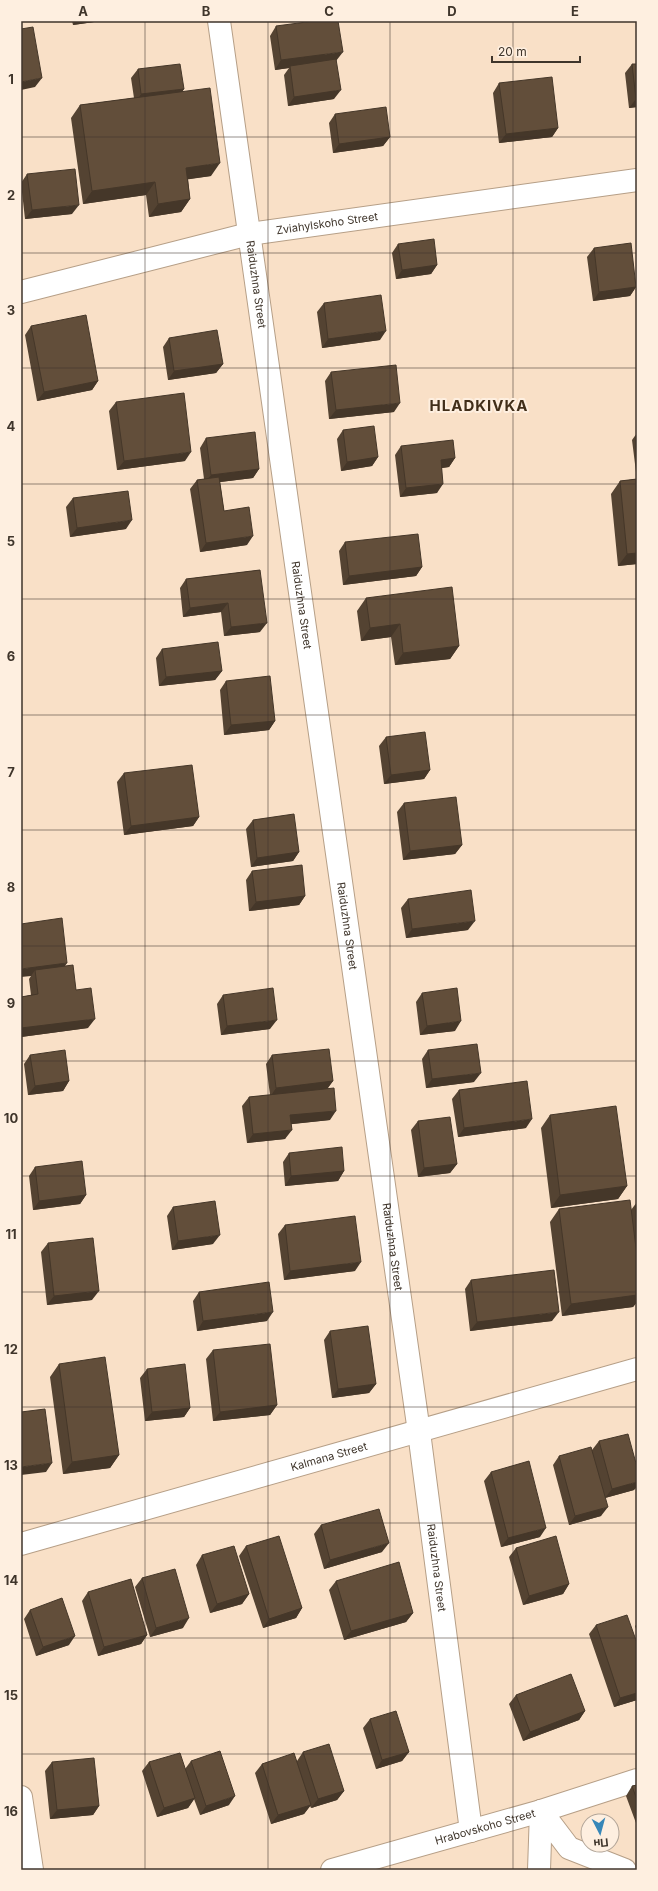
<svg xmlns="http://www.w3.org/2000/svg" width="658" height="1891" font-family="Inter,sans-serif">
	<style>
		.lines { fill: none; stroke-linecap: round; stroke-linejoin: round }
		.minor-casing { stroke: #b69f87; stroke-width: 24 }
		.minor { stroke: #fff; stroke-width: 22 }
		.wall { fill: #544332 }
		.shaded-wall { fill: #453729 }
		.building { fill: #624e3a; stroke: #453729 }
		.grid { fill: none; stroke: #3f352b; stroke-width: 1; stroke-opacity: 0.55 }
		.labels { text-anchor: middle; stroke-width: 4; stroke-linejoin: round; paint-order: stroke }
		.street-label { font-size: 11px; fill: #3f352b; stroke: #feefe0 }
		.district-label { font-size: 15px; font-weight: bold; letter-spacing: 1px; fill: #412e19; stroke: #feefe0 }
		.neatline { fill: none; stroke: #3f352b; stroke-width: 1.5 }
		.grid-label { font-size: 13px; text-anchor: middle; font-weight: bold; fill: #3f352b }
	</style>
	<rect width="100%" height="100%" fill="#f9e0c7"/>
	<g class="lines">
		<g class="minor-casing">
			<g id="minor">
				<path id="s1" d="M219 21 419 1432 471 1831"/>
				<path id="s2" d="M21 292 249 234 637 180"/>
				<path id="s3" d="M21 1544 637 1369"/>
				<path d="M21 1797 32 1870"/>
				<path d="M541 1811 569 1848 625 1870"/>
				<path id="s4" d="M332 1870 541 1811 637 1780"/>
				<path d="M539 1870 541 1811"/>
			</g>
		</g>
		<use href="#minor" class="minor"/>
	</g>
	<path class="wall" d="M72 21H101L73 25Z
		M276 26 336 61 334 99 288 106 284 75 289 68 275 70 270 36Z
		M632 64H637V107L629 108 625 73Z
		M138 69 184 89 182 92 211 176 188 179 190 199 181 212 149 217 146 195 83 204 71 118 80 105 134 98 131 78Z
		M499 83 558 128 552 137 499 143 493 93Z
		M335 114 390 137 383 146 333 153 329 123Z
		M27 174 72 214 25 219 21 183Z
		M398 244 437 265 431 274 396 279 392 253Z
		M594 248 636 287 630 296 593 301 587 257Z
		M324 303 380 340 322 348 317 312Z
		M31 326 98 381 92 390 37 401 25 335Z
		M169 338 223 364 216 373 168 380 163 347Z
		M331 372 394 412 329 419 325 381Z
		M116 402 185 461 117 470 109 411Z
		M343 430 378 457 372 466 341 471 337 439Z
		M637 433V472H636L632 440Z
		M206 438 259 469 253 478 220 482 224 511 247 545 200 552 190 489 197 480 204 479 200 448Z
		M401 446 455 458 449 467 442 468 437 493 400 497 395 455Z
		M637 479V564L618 566 611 494 620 481Z
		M73 498 126 529 70 537 66 507Z
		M345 542 422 567 416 576 343 585 339 551Z
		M260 570V632L224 636 221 612 183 617 180 588 186 579Z
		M366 598 459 646 450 659 395 665 391 637 361 641 357 611Z
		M162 649 222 671 215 680 159 686 156 658Z
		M226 681 275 721 269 730 224 735 220 690Z
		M386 737 430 770 424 779 384 784 379 746Z
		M124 773 199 817 193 826 124 835 117 782Z
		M404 803 462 845 455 854 403 860 397 812Z
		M253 820 299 852 293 861 251 867 246 829Z
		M252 871 305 896 299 905 249 911 246 880Z
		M408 899 468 930 406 938 401 908Z
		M21 924 65 966 76 990 88 1028 21 1037V997L31 995 29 979 31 976Z
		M422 993 455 1031 420 1035 416 1002Z
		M223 995 270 1029 221 1035 217 1004Z
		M428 1050 474 1082 426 1088 422 1059Z
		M30 1055 69 1081 63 1091 28 1095 24 1064Z
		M272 1055 333 1081 328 1088 330 1120 291 1124 285 1139 247 1143 242 1106 249 1097 270 1095 266 1064Z
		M459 1090 526 1128 458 1137 452 1099Z
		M550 1115 627 1186 618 1199 551 1208 541 1128Z
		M418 1121 457 1164 450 1173 418 1177 411 1130Z
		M289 1153 344 1171 338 1181 285 1186 283 1162Z
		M35 1167 86 1195 80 1204 33 1210 29 1176Z
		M637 1202V1302L633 1307 562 1316 550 1222 559 1209 631 1210Z
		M173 1207 213 1244 172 1250 167 1216Z
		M285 1225 355 1271 284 1280 278 1234Z
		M48 1243 92 1300 47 1305 41 1252Z
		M471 1280 552 1321 470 1331 465 1289Z
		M199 1292 267 1321 197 1331 193 1301Z
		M330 1331 376 1384 369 1393 332 1398 324 1340Z
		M213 1350 277 1405 270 1415 213 1421 206 1359Z
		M59 1364 119 1455 110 1468 63 1474 50 1377Z
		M147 1369 190 1408 184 1417 145 1421 140 1378Z
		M599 1441 634 1490 605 1498 601 1516 569 1525 553 1465 559 1456 592 1450Z
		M491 1472 540 1537 501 1547 484 1481Z
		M321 1525 382 1552 324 1569 314 1534Z
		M246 1546 302 1608 296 1618 263 1628 239 1556Z
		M516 1548 569 1584 563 1594 523 1605 509 1557Z
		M202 1555 249 1594 242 1604 210 1613 196 1565Z
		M142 1578 183 1628 150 1637 135 1587Z
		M336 1581 413 1613 406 1622 344 1640 329 1590Z
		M88 1592 147 1635 141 1644 98 1656 82 1601Z
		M30 1610 69 1645 36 1656 24 1619Z
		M637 1624V1632L635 1626Z
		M596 1625 637 1643V1700L614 1707 589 1634Z
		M516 1695 585 1711 579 1720 523 1741 509 1704Z
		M370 1719 409 1752 402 1761 376 1769 363 1728Z
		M303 1752 344 1791 337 1800 311 1808 310 1806 304 1814 271 1824 255 1773 262 1764 297 1761Z
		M191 1761 229 1805 200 1815 194 1799 188 1808 157 1817 142 1771 149 1762 185 1769Z
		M52 1762 99 1806 93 1815 50 1819 45 1771Z
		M637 1785V1822L636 1823 626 1796 632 1786Z"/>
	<path class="shaded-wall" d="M75 21H101L73 25Z
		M343 52 336 61 290 66 289 68 275 70 281 60Z
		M42 78 35 87 21 90V82Z
		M184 89 177 98 135 104 141 94Z
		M341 90 334 99 288 106 294 97Z
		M636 99H637V107L629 108Z
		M558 128 552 137 499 143 506 134Z
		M390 137 383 146 333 153 339 144Z
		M220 163 211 176 177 181 186 168Z
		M155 182 146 195 83 204 92 191Z
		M190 199 181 212 149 217 158 204Z
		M79 205 72 214 25 219 32 210Z
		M437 265 431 274 396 279 402 270Z
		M636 287 630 296 593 301 599 292Z
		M386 331 380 340 322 348 328 339Z
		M223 364 216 373 168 380 174 371Z
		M98 381 92 390 37 401 44 392Z
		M400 403 394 412 329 419 336 410Z
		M191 452 185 461 117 470 124 461Z
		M378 457 372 466 341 471 347 462Z
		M455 458 449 467 434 469 441 460Z
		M259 469 253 478 204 484 211 475Z
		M443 484 437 493 400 497 406 488Z
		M132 520 126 529 70 537 77 528Z
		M253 536 247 545 200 552 206 543Z
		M637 553V564L618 566 627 554Z
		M422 567 416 576 343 585 349 576Z
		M228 603 221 612 183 617 190 608Z
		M267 623 260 632 224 636 231 627Z
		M400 624 391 637 361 641 370 628Z
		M459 646 450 659 395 665 403 653Z
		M222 671 215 680 159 686 166 677Z
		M275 721 269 730 224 735 231 725Z
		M430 770 424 779 384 784 391 775Z
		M199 817 193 826 124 835 131 826Z
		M462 845 455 854 403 860 410 851Z
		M299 852 293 861 251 867 257 858Z
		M305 896 299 905 249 911 256 902Z
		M475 921 468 930 406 938 412 929Z
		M67 963 61 972 35 970 31 976 21 977V969Z
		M95 1019 88 1028 21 1037V1028Z
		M277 1020 270 1029 221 1035 227 1026Z
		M461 1021 455 1031 420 1035 427 1026Z
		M481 1073 474 1082 426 1088 432 1079Z
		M69 1081 63 1091 28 1095 35 1086Z
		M333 1081 326 1090 270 1097 276 1088Z
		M336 1111 330 1120 284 1125 290 1115Z
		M532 1119 526 1128 458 1137 464 1128Z
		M292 1130 285 1139 247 1143 253 1134Z
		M457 1164 450 1173 418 1177 424 1168Z
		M344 1171 338 1181 285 1186 291 1176Z
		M627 1186 618 1199 551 1208 560 1195Z
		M86 1195 80 1204 33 1210 39 1201Z
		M220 1235 213 1244 172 1250 178 1241Z
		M361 1262 355 1271 284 1280 290 1271Z
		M99 1291 92 1300 47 1305 54 1296Z
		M637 1295V1302L633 1307 562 1316 571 1304Z
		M273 1312 267 1321 197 1331 203 1321Z
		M559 1312 552 1321 470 1331 477 1322Z
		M376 1384 369 1393 332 1398 338 1389Z
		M277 1405 270 1415 213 1421 220 1412Z
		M190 1408 184 1417 145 1421 152 1412Z
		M119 1455 110 1468 63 1474 72 1462Z
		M52 1463 46 1472 21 1475V1467Z
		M637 1482V1487L634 1490 605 1498 612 1489Z
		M608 1507 601 1516 569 1525 575 1516Z
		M546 1528 540 1537 501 1547 508 1538Z
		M389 1543 382 1552 324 1569 330 1560Z
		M569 1584 563 1594 523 1605 529 1596Z
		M249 1594 242 1604 210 1613 217 1604Z
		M302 1608 296 1618 263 1628 269 1619Z
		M413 1613 406 1622 344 1640 351 1631Z
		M189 1618 183 1628 150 1637 156 1628Z
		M147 1635 141 1644 98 1656 104 1647Z
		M75 1636 69 1645 36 1656 43 1647Z
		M637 1693V1700L614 1707 620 1698Z
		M585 1711 579 1720 523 1741 530 1732Z
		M409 1752 402 1761 376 1769 382 1760Z
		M344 1791 337 1800 311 1808 318 1799Z
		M235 1796 229 1805 200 1815 206 1806Z
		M195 1798 188 1808 157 1817 164 1808Z
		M311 1805 304 1814 271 1824 278 1815Z
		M99 1806 93 1815 50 1819 57 1810Z"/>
	<path class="building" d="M314 21H338L343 52 281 60 276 26Z
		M33 27 42 78 21 82V29Z
		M336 59 341 90 294 97 290 66Z
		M180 64 184 89 141 94 138 69Z
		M632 64H637V99H636Z
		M552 77 558 128 506 134 499 83Z
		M210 88 220 163 186 168 190 199 158 204 155 182 92 191 80 105Z
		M386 107 390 137 339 144 335 114Z
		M75 169 79 205 32 210 27 174Z
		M434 239 437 265 402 270 398 244Z
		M631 243 636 287 599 292 594 248Z
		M381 295 386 331 328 339 324 303Z
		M86 315 98 381 44 392 31 326Z
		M217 330 223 364 174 371 169 338Z
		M396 365 400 403 336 410 331 372Z
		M184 393 191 452 124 461 116 402Z
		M374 426 378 457 347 462 343 430Z
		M255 432 259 469 211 475 206 438Z
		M453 440 455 458 441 460 443 484 406 488 401 446Z
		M219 477 224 511 249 507 253 536 206 543 197 480Z
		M637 479V553L627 554 620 481Z
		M128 491 132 520 77 528 73 498Z
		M418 534 422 567 349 576 345 542Z
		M260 570 267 623 231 627 228 603 190 608 186 579Z
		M452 587 459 646 403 653 400 624 370 628 366 598Z
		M218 642 222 671 166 677 162 649Z
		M270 676 275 721 231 725 226 681Z
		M425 732 430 770 391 775 386 737Z
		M192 765 199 817 131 826 124 773Z
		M456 797 462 845 410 851 404 803Z
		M294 814 299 852 257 858 253 820Z
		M302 865 305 896 256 902 252 871Z
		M471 890 475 921 412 929 408 899Z
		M62 918 67 963 21 969V924Z
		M73 965 76 990 91 988 95 1019 21 1028V997L38 994 35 970Z
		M273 988 277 1020 227 1026 223 995Z
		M457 988 461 1021 427 1026 422 993Z
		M477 1044 481 1073 432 1079 428 1050Z
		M329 1049 333 1081 276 1088 272 1055Z
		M65 1050 69 1081 35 1086 30 1055Z
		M527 1081 532 1119 464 1128 459 1090Z
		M334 1088 336 1111 290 1115 292 1130 253 1134 249 1097Z
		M616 1106 627 1186 560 1195 550 1115Z
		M450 1117 457 1164 424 1168 418 1121Z
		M342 1147 344 1171 291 1176 289 1153Z
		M82 1161 86 1195 39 1201 35 1167Z
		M630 1200 637 1256V1295L571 1304 559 1209Z
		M215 1201 220 1235 178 1241 173 1207Z
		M355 1216 361 1262 290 1271 285 1225Z
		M93 1238 99 1291 54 1296 48 1243Z
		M554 1270 559 1312 477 1322 471 1280Z
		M269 1282 273 1312 203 1321 199 1292Z
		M368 1326 376 1384 338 1389 330 1331Z
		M270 1344 277 1405 220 1412 213 1350Z
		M105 1357 119 1455 72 1462 59 1364Z
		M185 1364 190 1408 152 1412 147 1369Z
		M45 1409 52 1463 21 1467V1412Z
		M628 1434 637 1467V1482L612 1489 599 1441Z
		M591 1447 608 1507 575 1516 559 1456Z
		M529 1461 546 1528 508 1538 491 1472Z
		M379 1509 389 1543 330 1560 321 1525Z
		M279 1536 302 1608 269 1619 246 1546Z
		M556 1536 569 1584 529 1596 516 1548Z
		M234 1546 249 1594 217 1604 202 1555Z
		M399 1562 413 1613 351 1631 336 1581Z
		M175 1569 189 1618 156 1628 142 1578Z
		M131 1579 147 1635 104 1647 88 1592Z
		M62 1598 75 1636 43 1647 30 1610Z
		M627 1615 637 1643V1693L620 1698 596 1625Z
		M571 1674 585 1711 530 1732 516 1695Z
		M396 1711 409 1752 382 1760 370 1719Z
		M329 1744 344 1791 318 1799 303 1752Z
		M220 1751 235 1796 206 1806 191 1761Z
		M180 1753 195 1798 164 1808 149 1762Z
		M294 1753 311 1805 278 1815 262 1764Z
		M94 1758 99 1806 57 1810 52 1762Z
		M637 1785V1800L632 1786Z"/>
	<path class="grid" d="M145 21V1870M268 21V1870M390 21V1870M513 21V1870M21 137H637M21 253H637M21 368H637M21 484H637M21 599H637M21 715H637M21 830H637M21 946H637M21 1061H637M21 1176H637M21 1292H637M21 1407H637M21 1523H637M21 1638H637M21 1754H637"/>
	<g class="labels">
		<g class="street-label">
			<text dy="4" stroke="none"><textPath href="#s2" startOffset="314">Zviahylskoho Street</textPath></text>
			<text dy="4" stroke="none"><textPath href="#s1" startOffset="266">Raiduzhna Street</textPath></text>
			<text dy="4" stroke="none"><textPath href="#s1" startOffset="590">Raiduzhna Street</textPath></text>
			<text dy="4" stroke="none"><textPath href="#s1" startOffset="914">Raiduzhna Street</textPath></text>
			<text dy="4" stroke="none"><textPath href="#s1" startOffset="1238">Raiduzhna Street</textPath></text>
			<text dy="4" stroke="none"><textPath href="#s3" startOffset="320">Kalmana Street</textPath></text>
			<text dy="4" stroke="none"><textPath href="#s1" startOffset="1562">Raiduzhna Street</textPath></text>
			<text dy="4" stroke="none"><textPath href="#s4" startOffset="159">Hrabovskoho Street</textPath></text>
		</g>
		<g class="district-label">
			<text x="479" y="411">HLADKIVKA</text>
		</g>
	</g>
	<rect width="658" height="1891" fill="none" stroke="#feefe0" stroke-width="44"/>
	<g transform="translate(600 1833) rotate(174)"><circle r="19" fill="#feefe0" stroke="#b2a598"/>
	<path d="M0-3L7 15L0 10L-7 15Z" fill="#3787b8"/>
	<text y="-6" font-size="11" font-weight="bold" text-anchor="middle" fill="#3f352b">Пн</text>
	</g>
	<path d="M492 56v6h88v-6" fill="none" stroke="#3f352b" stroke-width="2"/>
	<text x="498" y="56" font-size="12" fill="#3f352b" stroke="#feefe0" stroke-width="3" paint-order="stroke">20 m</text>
	<rect x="22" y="22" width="614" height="1847" class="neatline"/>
	<g class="grid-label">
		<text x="83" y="16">A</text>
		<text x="206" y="16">B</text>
		<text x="329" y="16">C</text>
		<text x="452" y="16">D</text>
		<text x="575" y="16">E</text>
		<text x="11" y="84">1</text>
		<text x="11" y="200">2</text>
		<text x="11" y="315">3</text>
		<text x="11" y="431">4</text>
		<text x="11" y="546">5</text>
		<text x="11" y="661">6</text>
		<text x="11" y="777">7</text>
		<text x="11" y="892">8</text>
		<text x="11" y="1008">9</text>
		<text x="11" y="1123">10</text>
		<text x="11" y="1239">11</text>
		<text x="11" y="1354">12</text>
		<text x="11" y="1470">13</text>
		<text x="11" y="1585">14</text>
		<text x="11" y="1700">15</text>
		<text x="11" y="1816">16</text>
	</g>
</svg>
